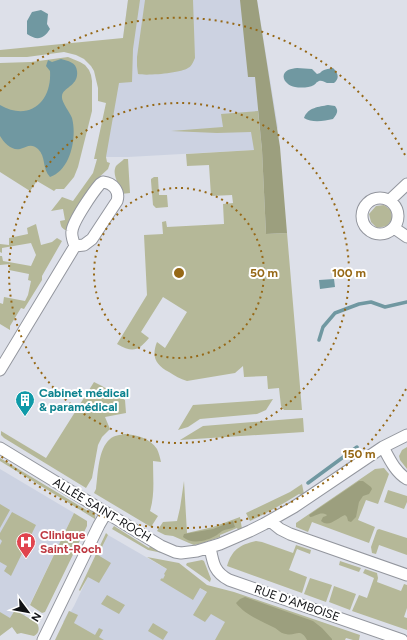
<svg xmlns="http://www.w3.org/2000/svg" width="407" height="640" font-family="Figtree,sans-serif">
	<style>
		.built { fill: #ccd2e1 }
		.green { fill: #b5b898 }
		.forest { fill: #9c9f7e }
		.water { fill: #7098a1 }
		.lines { fill: none; stroke-linecap: round; stroke-linejoin: round }
		.stream { stroke: #7098a1; stroke-width: 3.5 }
		.street-casing { stroke: #93969e; stroke-width: 13 }
		.street { stroke: #fff; stroke-width: 11 }
		.ring { fill: none; stroke: #966816; stroke-width: 2; stroke-dasharray: 2 4 }
		.labels { text-anchor: middle; stroke-width: 4; stroke-linejoin: round; paint-order: stroke }
		.culture-label { font-size: 12px; font-weight: bold; fill: #0d838f; stroke: #fff; text-anchor: start }
		.street-label { font-size: 12px; fill: #111215; stroke: #fff }
		.health-label { font-size: 12px; font-weight: bold; fill: #be3a42; stroke: #fff; text-anchor: start }
		.centre { fill: #966816; stroke: #fff; stroke-width: 2 }
		.ring-label { font-size: 12px; text-anchor: middle; font-weight: bold; fill: #966816; stroke: #fff; stroke-width: 4; stroke-linejoin: round; paint-order: stroke }
	</style>
	<rect width="100%" height="100%" fill="#dde0e9"/>
	<path class="built" d="M128 0H257L278 128 254 150 128 157H103L123 38Z
		M0 469 74 513 19 627 0 615Z
		M108 535 289 640H93L63 622 69 611H71L74 606Z"/>
	<path class="green" d="M128 0H140L133 49 132 82 119 83 106 157 107 162 110 163 108 169 95 181 68 225 67 231C62 228 61 228 60 221L65 220 63 209 51 211 62 197 73 201 93 173 97 159H94L106 103 98 101V88L94 71 91 66 84 59 76 55 64 52 27 57H0V50L123 38Z
		M145 0H193L195 58C193 62 192 66 188 68 181 73 147 76 138 74L137 66V57Z
		M68 57 80 62 85 65 89 70 91 75 92 81V111L78 167 74 177 64 189H56L54 191 37 181 30 191 0 172V63L31 62Z
		M258 111 262 150 266 234 287 233 302 410H284L281 406 279 388 268 389 267 376 244 377 243 366 235 373 187 381C180 379 175 376 169 372 156 365 151 357 157 342L165 348 187 312 163 297 141 332 149 338C138 351 133 353 117 344L147 295 144 235 163 234 162 222 166 221 167 227 224 224 223 204 233 203 232 195 211 196 209 165 187 166 186 154 254 150 251 132 217 133 171 131 223 127 221 114Z
		M124 159H128L130 193 121 194C121 185 111 176 116 166 118 164 122 161 124 159Z
		M154 177H158L159 195H167L168 207 156 208 153 205 151 181V179Z
		M384 205 391 210 392 219 387 226 377 228 371 222 369 214 376 206Z
		M36 224 41 245 52 242 57 238 62 241 42 276V280L24 309 21 308 10 326V330L0 324V303L3 304 4 297 25 301 28 295 31 281 28 280 29 274 9 270 10 264 0 265V256H2L3 261 31 266 36 255 31 243 2 248V253L0 252V244L9 245V238L28 234 27 228Z
		M94 382 102 386 125 400 126 413 105 417 110 429 102 437 98 445 92 478 86 488 4 438 1 435V431L46 458Z
		M273 399 266 410 257 414 200 419 188 427 178 430 193 405 266 400Z
		M303 418 304 432 180 440 203 426Z
		M125 434C137 435 150 438 157 449 159 453 160 458 161 462L153 461C153 478 155 495 150 511L158 516 151 527 94 493 96 489C98 474 98 449 110 439 114 435 120 435 125 434Z
		M407 447V469L400 460 399 456 402 450Z
		M0 458 88 511 90 509C94 511 96 514 95 519L0 461Z
		M384 468 389 474 378 504 366 500 358 520 375 527 369 543 312 522 308 532 296 527V523L375 469Z
		M184 481 187 533 213 527 240 517 242 529 238 530 237 528 220 535V537L203 543 194 545 189 543 173 536 165 535 157 531 163 522 177 521 180 508Z
		M302 484 304 494 301 495 299 494C283 504 267 513 250 521L246 513 290 492Z
		M388 490 407 496V502L404 509 384 502Z
		M0 504 10 510 0 528Z
		M12 512 36 525 11 576 4 571 7 566 0 562V545L2 541 0 539V533Z
		M74 513 87 521V526L45 612 42 613 30 605Z
		M114 526 149 548 151 545 172 555 148 550 112 529Z
		M379 529 407 538V555L379 545 376 554 372 553 371 547 377 530Z
		M106 533 108 535 98 555 111 563 99 583 88 577 80 591 79 590Z
		M256 541 262 542 293 553 296 545 311 550 310 554 297 549 289 570 307 577 302 593 227 566C232 550 239 545 256 541Z
		M147 557 179 563 207 585 234 592 360 635 359 640H353L346 638 345 640H215L225 622 211 614 205 622 193 615 207 592 200 588 193 600 160 580 162 578 163 579 165 575 164 574 167 569Z
		M202 560 204 561 211 579 210 582 186 565 187 563Z
		M340 561 361 568 359 572 339 565Z
		M365 569 377 573 378 578 377 582 401 591 404 584 407 585V608L404 617 407 618V630L352 611 359 595 367 598 374 578 363 573Z
		M310 578 332 585 326 602 304 594Z
		M334 586 356 594 350 610 329 602Z
		M107 595 125 605 119 614 101 604Z
		M15 610 37 623C40 629 39 633 34 636L21 633 17 634 12 627 0 636V612L10 618Z
		M69 611 78 615 74 623 95 635 99 628 103 630 99 637 104 640H55Z
		M153 623 168 632 163 640 148 631Z"/>
	<path class="forest" d="M240 0H257L280 147 287 233 266 234 262 150 255 77H248Z
		M359 481H363L371 487 372 489 369 494 363 496 359 502 356 517 351 522 348 521 347 517 345 515C337 518 329 528 321 521L323 517 326 516 327 515C320 511 317 516 310 517L309 515Z
		M233 521 235 527C231 529 226 529 222 531 221 532 218 534 217 535 207 541 192 545 183 537L184 534 213 529Z
		M245 597 313 621 322 628 332 639V640H307C300 627 295 637 286 634 282 634 278 630 275 628 262 621 245 615 236 603L240 599Z"/>
	<path class="water" d="M41 10 48 14 47 24 50 29C44 39 37 41 27 34V21L32 12Z
		M61 59C68 61 76 62 77 71 79 86 63 87 62 96 61 102 70 112 72 118 77 137 71 170 50 177 42 169 46 156 38 149 31 143 27 147 20 149 12 151 4 143 0 136V105C29 122 52 102 50 71L46 66 48 60 52 62Z
		M297 68 312 69 317 74 320 73C323 69 328 69 333 68 338 73 340 78 334 83 333 83 328 83 327 83 324 82 322 80 319 81 315 83 317 83 314 85 309 88 300 88 295 87 287 86 278 76 288 70 291 69 294 68 297 68Z
		M328 105 335 106C339 111 337 114 333 119 324 121 312 123 304 118 308 107 319 107 328 105Z
		M334 279 335 287 320 289 319 280Z"/>
	<g class="lines">
		<path class="stream" d="M319 340 323 327 335 313 359 304 371 302 385 307 407 302
			M308 483 357 447"/>
		<g class="street-casing">
			<path id="street" d="M362 216a18 18 0 1 1 36 0a18 18 0 1 1-36 0Z
				M390 200 407 184
				M394 228 407 237
				M0 370 75 246 84 245 92 239 117 201C120 191 113 183 103 182L100 184C93 192 73 221 72 231 71 236 73 241 75 246
				M383 447C389 458 395 472 407 479
				M0 448 161 546 175 552 181 553 197 551 220 544 250 531 264 524 294 507 383 447 407 435
				M270 521 280 529 290 534 407 575
				M210 547C213 563 214 572 229 580L402 640
				M43 640 99 525 106 513"/>
		</g>
		<use href="#street" class="street"/>
	</g>
	<g class="ring">
		<circle cx="179" cy="273" r="85"/>
		<circle cx="179" cy="273" r="170"/>
		<path d="M406 389A255 255 0 0 1 0 455M0 91A255 255 0 0 1 406 157"/>
	</g>
	<defs>
		<g id="building-pin" transform="scale(1)"><path d="M0 17L-7.5 6A9.5 9.5 0 1 1 7.5 6Z" fill="#0f9aa8" stroke="#fff"/><path d="M-4-6H4V6H1V3H-1V6H-4ZM-2.5-4.3h1.7v1.8h-1.7ZM.8-4.3h1.7v1.8H.8ZM-2.5-1h1.7V.8h-1.7ZM.8-1h1.7V.8H.8Z" fill="#fff"/></g>
		<g id="hospital-pin" transform="scale(1)"><path d="M0 17L-7.5 6A9.5 9.5 0 1 1 7.5 6Z" fill="#e0444e" stroke="#fff"/><path d="M-5-5h3v3.5h4V-5h3V5h-3V1.5h-4V5h-3Z" fill="#fff"/></g>
	</defs>
	<g fill-rule="evenodd">
		<use href="#building-pin" x="25" y="400"/>
		<use href="#hospital-pin" x="26" y="542"/>
	</g>
	<g class="labels">
		<g class="culture-label">
			<text x="39" y="397">Cabinet médical<tspan x="39" dy="14">&amp; paramédical</tspan></text>
		</g>
		<g class="street-label">
			<text transform="translate(102 510) rotate(31)" y="4">ALLÉE SAINT-ROCH</text>
			<text transform="translate(297 603) rotate(19)" y="4">RUE D'AMBOISE</text>
		</g>
		<g class="health-label">
			<text x="40" y="539">Clinique<tspan x="40" dy="14">Saint-Roch</tspan></text>
		</g>
	</g>
	<circle cx="179" cy="273" r="6" class="centre"/>
	<g class="ring-label">
		<text x="264" y="277">50 m</text>
		<text x="349" y="277">100 m</text>
		<text x="359" y="458">150 m</text>
	</g>
	<g transform="translate(28 612) rotate(122)" stroke="#ffffff" stroke-width="3" paint-order="stroke">
	<path d="M0-3L7 15L0 10L-7 15Z" fill="#111215"/>
	<text y="-6" font-size="11" font-weight="bold" text-anchor="middle" fill="#111215">N</text>
	</g>
</svg>
